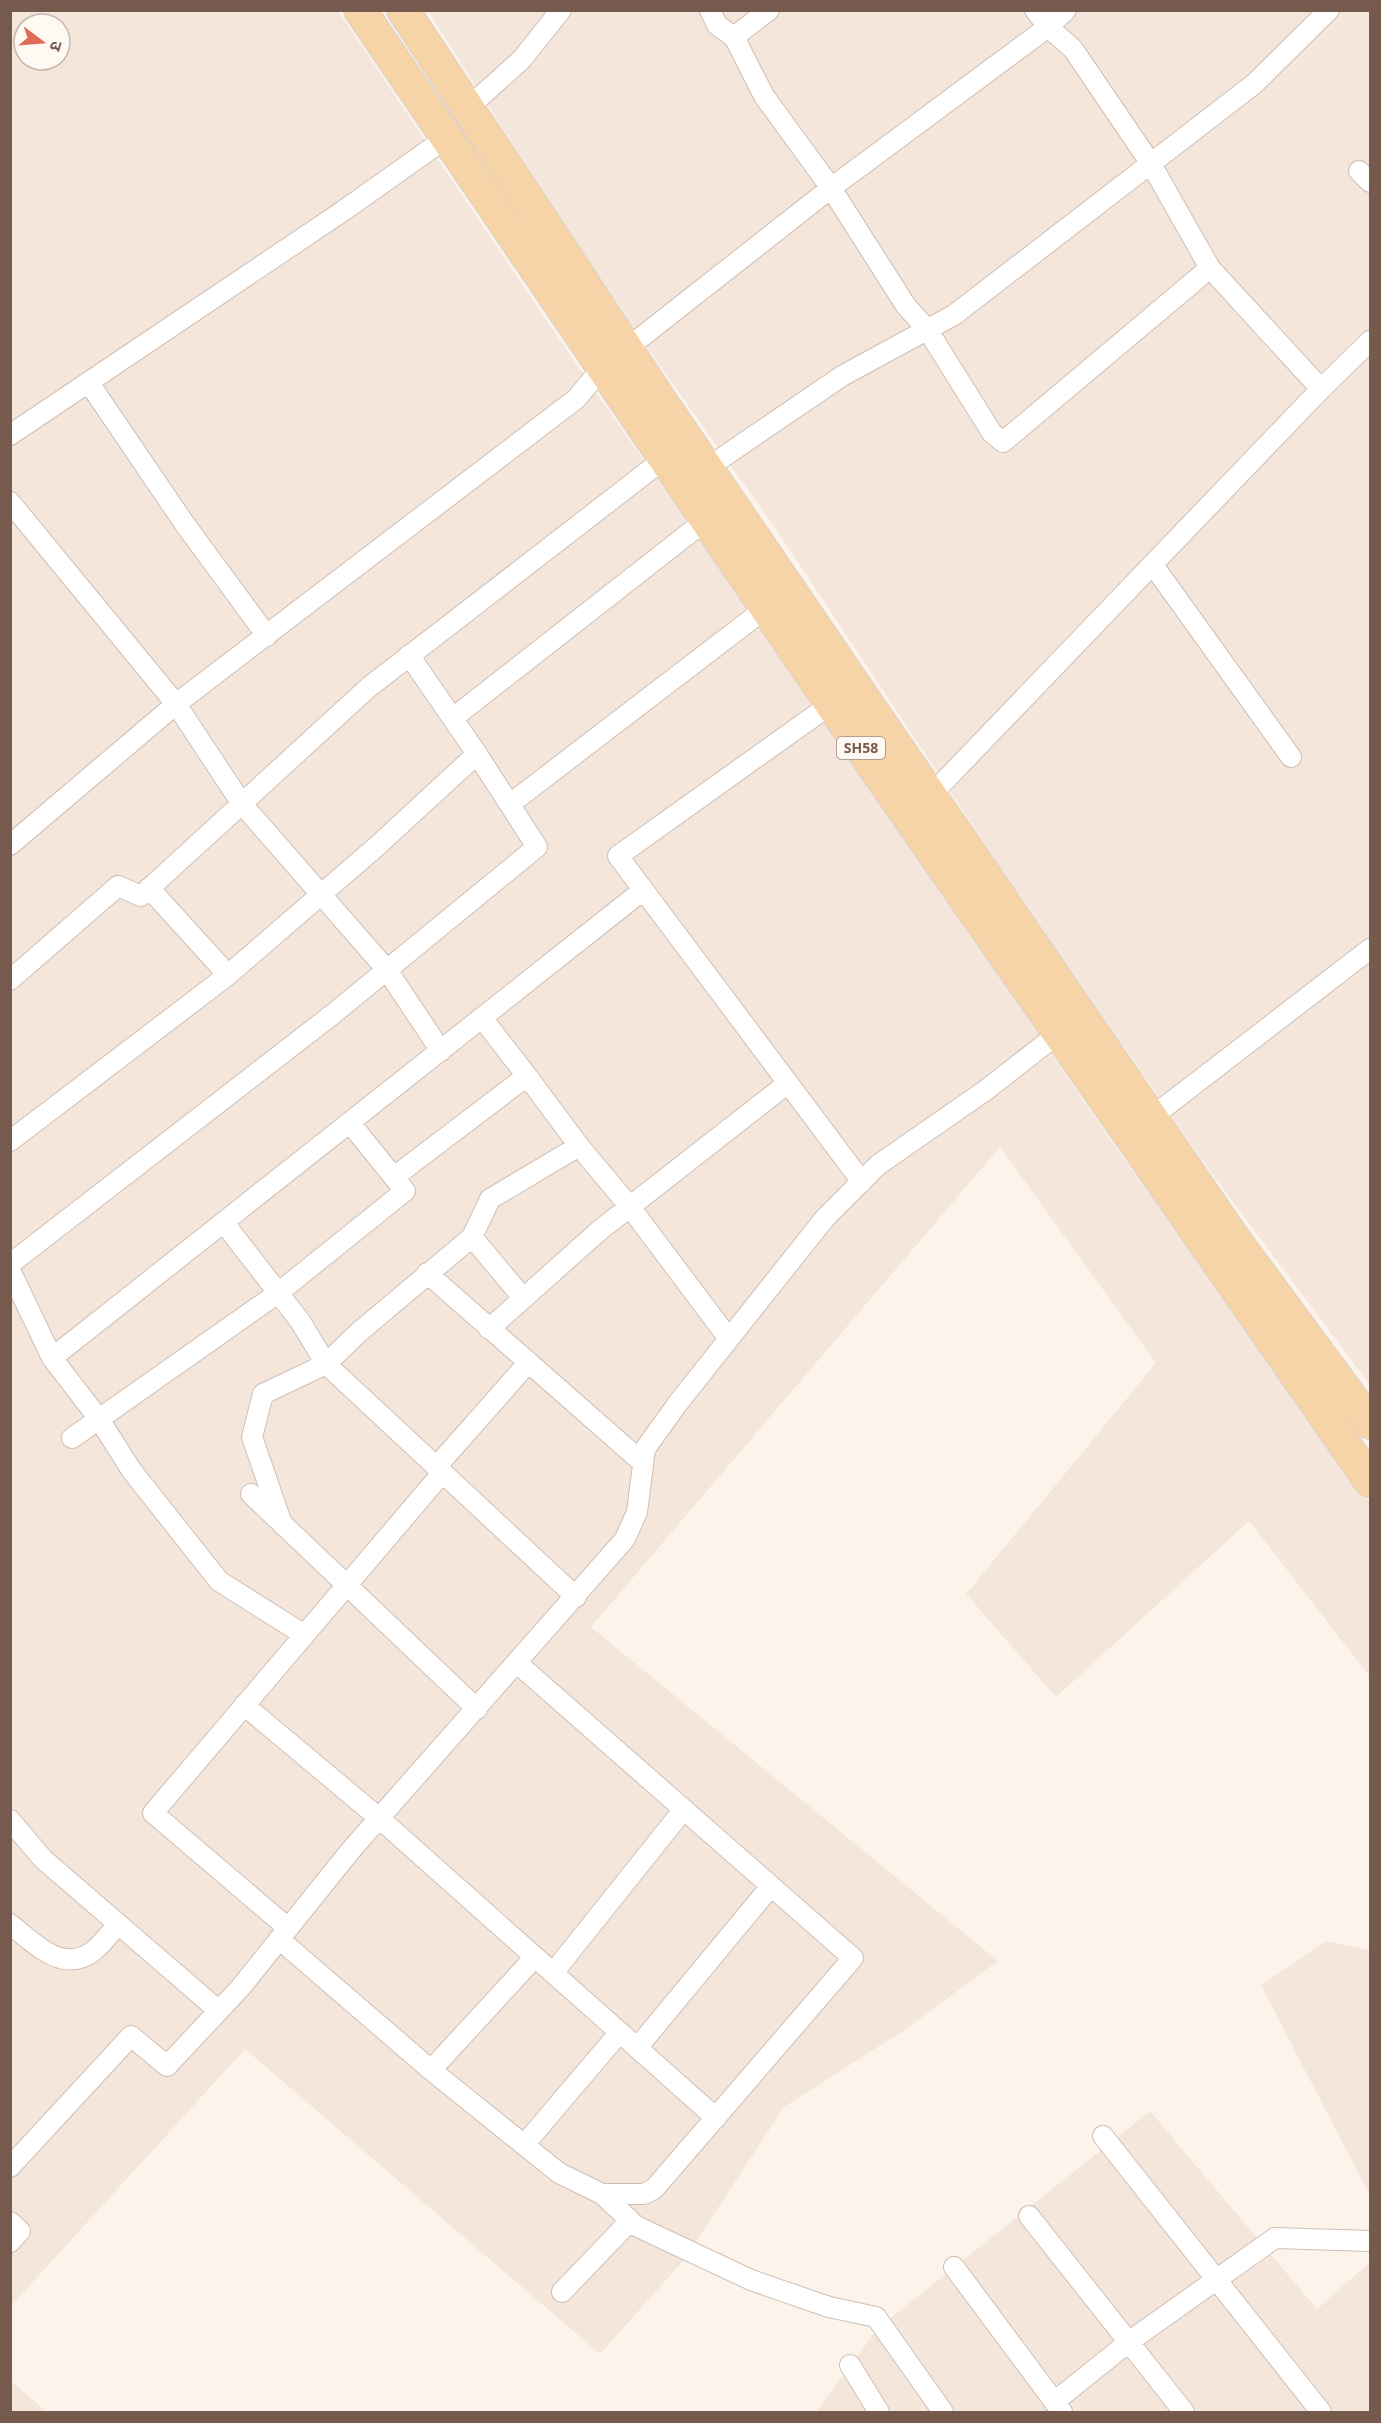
<svg xmlns="http://www.w3.org/2000/svg" width="1381" height="2423" font-family="'Noto Sans','Noto Sans Devanagari',sans-serif">
	<style>
		.residential { fill: #f4e6da; fill-rule: evenodd }
		.lines { fill: none; stroke-linecap: round; stroke-linejoin: round }
		.minor-casing { stroke: #d1beb3; stroke-width: 22 }
		.primary-casing { stroke: #d9d1cd; stroke-width: 34 }
		.minor { stroke: #fff; stroke-width: 20 }
		.primary { stroke: #f7d4a7; stroke-width: 32 }
		.labels { text-anchor: middle; stroke-width: 6; stroke-linejoin: round; paint-order: stroke }
		.shield { fill: #fef9f2; stroke: #a08a7f; stroke-width: 1.5 }
		.shield-label { font-size: 14px; font-weight: bold; fill: #775a4e }
	</style>
	<rect width="100%" height="100%" fill="#fcf4eb"/>
	<path class="residential" d="M11 11H338L576 364 746 606 1103 1129 1370 1503V1677L1249 1521 1056 1697 966 1594 1156 1363 1000 1147 591 1627 998 1961 903 2031 784 2107 684 2260 600 2354 245 2049 11 2306ZM24 24H60V60H24Z
		M428 11H1370V1385L1204 1163 1000 867 780 535 597 277Z
		M1326 1941 1370 1950V2196L1261 1985Z
		M1150 2111 1317 2309 1370 2262V2412H816L878 2328Z
		M10 2381H11L47 2412H11Z"/>
	<g class="lines">
		<g class="minor-casing">
			<path id="minor" d="M710 10 717 25 734 37 764 96 831 188 906 306 927 329 992 433 1003 442 1210 268
				M1035 10 1048 27 1073 49 1151 164 1210 268 1321 389
				M734 37 769 10
				M469 107 522 59 561 10
				M1359 171 1370 182
				M89 383 184 523 267 636
				M10 435 343 211 446 138
				M707 468 842 376 954 315 1254 84 1329 10
				M10 502 176 704 242 804 387 970 441 1051
				M1153 565 1291 757
				M831 704 618 856 862 1182
				M453 718 706 520
				M931 795 1321 389 1370 341
				M510 804 766 608
				M10 845 176 704 576 399 602 368 831 188 1048 27 1066 10
				M149 888 228 975
				M10 980 118 886 141 896 369 687 664 459
				M527 1076 579 1146 630 1207 729 1339
				M1144 1123 1370 949
				M10 1141 228 975 376 847 477 754
				M394 1177 527 1076 482 1018
				M224 1223 300 1321 326 1364 576 1597
				M472 1237 490 1199 579 1146
				M10 1264 333 1014 537 847 477 754 409 655
				M10 1270 52 1358 99 1419 132 1471 219 1581 303 1634
				M427 1273 643 1463
				M489 1329 600 1230 788 1083
				M52 1358 642 891
				M72 1438 278 1293 405 1191 350 1123
				M437 1466 528 1363
				M251 1494 477 1709
				M282 1524 252 1437 263 1394 326 1364 358 1333 472 1237 523 1298
				M244 1705 379 1818 716 2118
				M10 1820 43 1859 219 2011
				M10 1924C33 1942 61 1974 92 1952 102 1945 110 1933 118 1924
				M288 1928 153 1813 443 1472
				M279 1939 431 2070 559 2173 602 2194H644L654 2189 853 1958 517 1663
				M553 1973 684 1809
				M637 2048 771 1886
				M431 2070 535 1957
				M1103 2136 1321 2412
				M524 2145 620 2032
				M10 2167 131 2036 167 2066 241 1987 351 1850 625 1539 637 1512 645 1449 678 1403 825 1218 878 1165 986 1090 1059 1033
				M602 2194 636 2226 751 2280 829 2307 876 2317 943 2412
				M1029 2216 1184 2412
				M10 2222 20 2231 10 2242
				M954 2267 1062 2412
				M562 2292 630 2221
				M850 2365 879 2412
				M1054 2402 1130 2341 1275 2238 1370 2241"/>
		</g>
		<g class="primary-casing">
			<path id="primary" d="M360 10 887 786 1370 1481
				M403 10 661 401 858 690 1235 1240 1370 1423"/>
		</g>
		<use href="#minor" class="minor"/>
		<use href="#primary" class="primary"/>
	</g>
	<g class="labels">
		<rect class="shield" x="837" y="737" width="48" height="22" rx="4.5"/>
		<g class="shield-label">
			<text x="861" y="753">SH58</text>
		</g>
	</g>
	<rect width="1381" height="2423" fill="none" stroke="#775a4e" stroke-width="24"/>
	<g transform="translate(42 42) rotate(106)"><circle r="28" fill="#fef9f2" stroke="#c8b9b0" stroke-width="1.5"/>
	<path d="M0-4.5L10 22L0 15L-10 22Z" fill="#e16b56"/>
	<text y="-9" font-size="16" font-weight="bold" text-anchor="middle" fill="#775a4e">उ</text>
	</g>
</svg>
